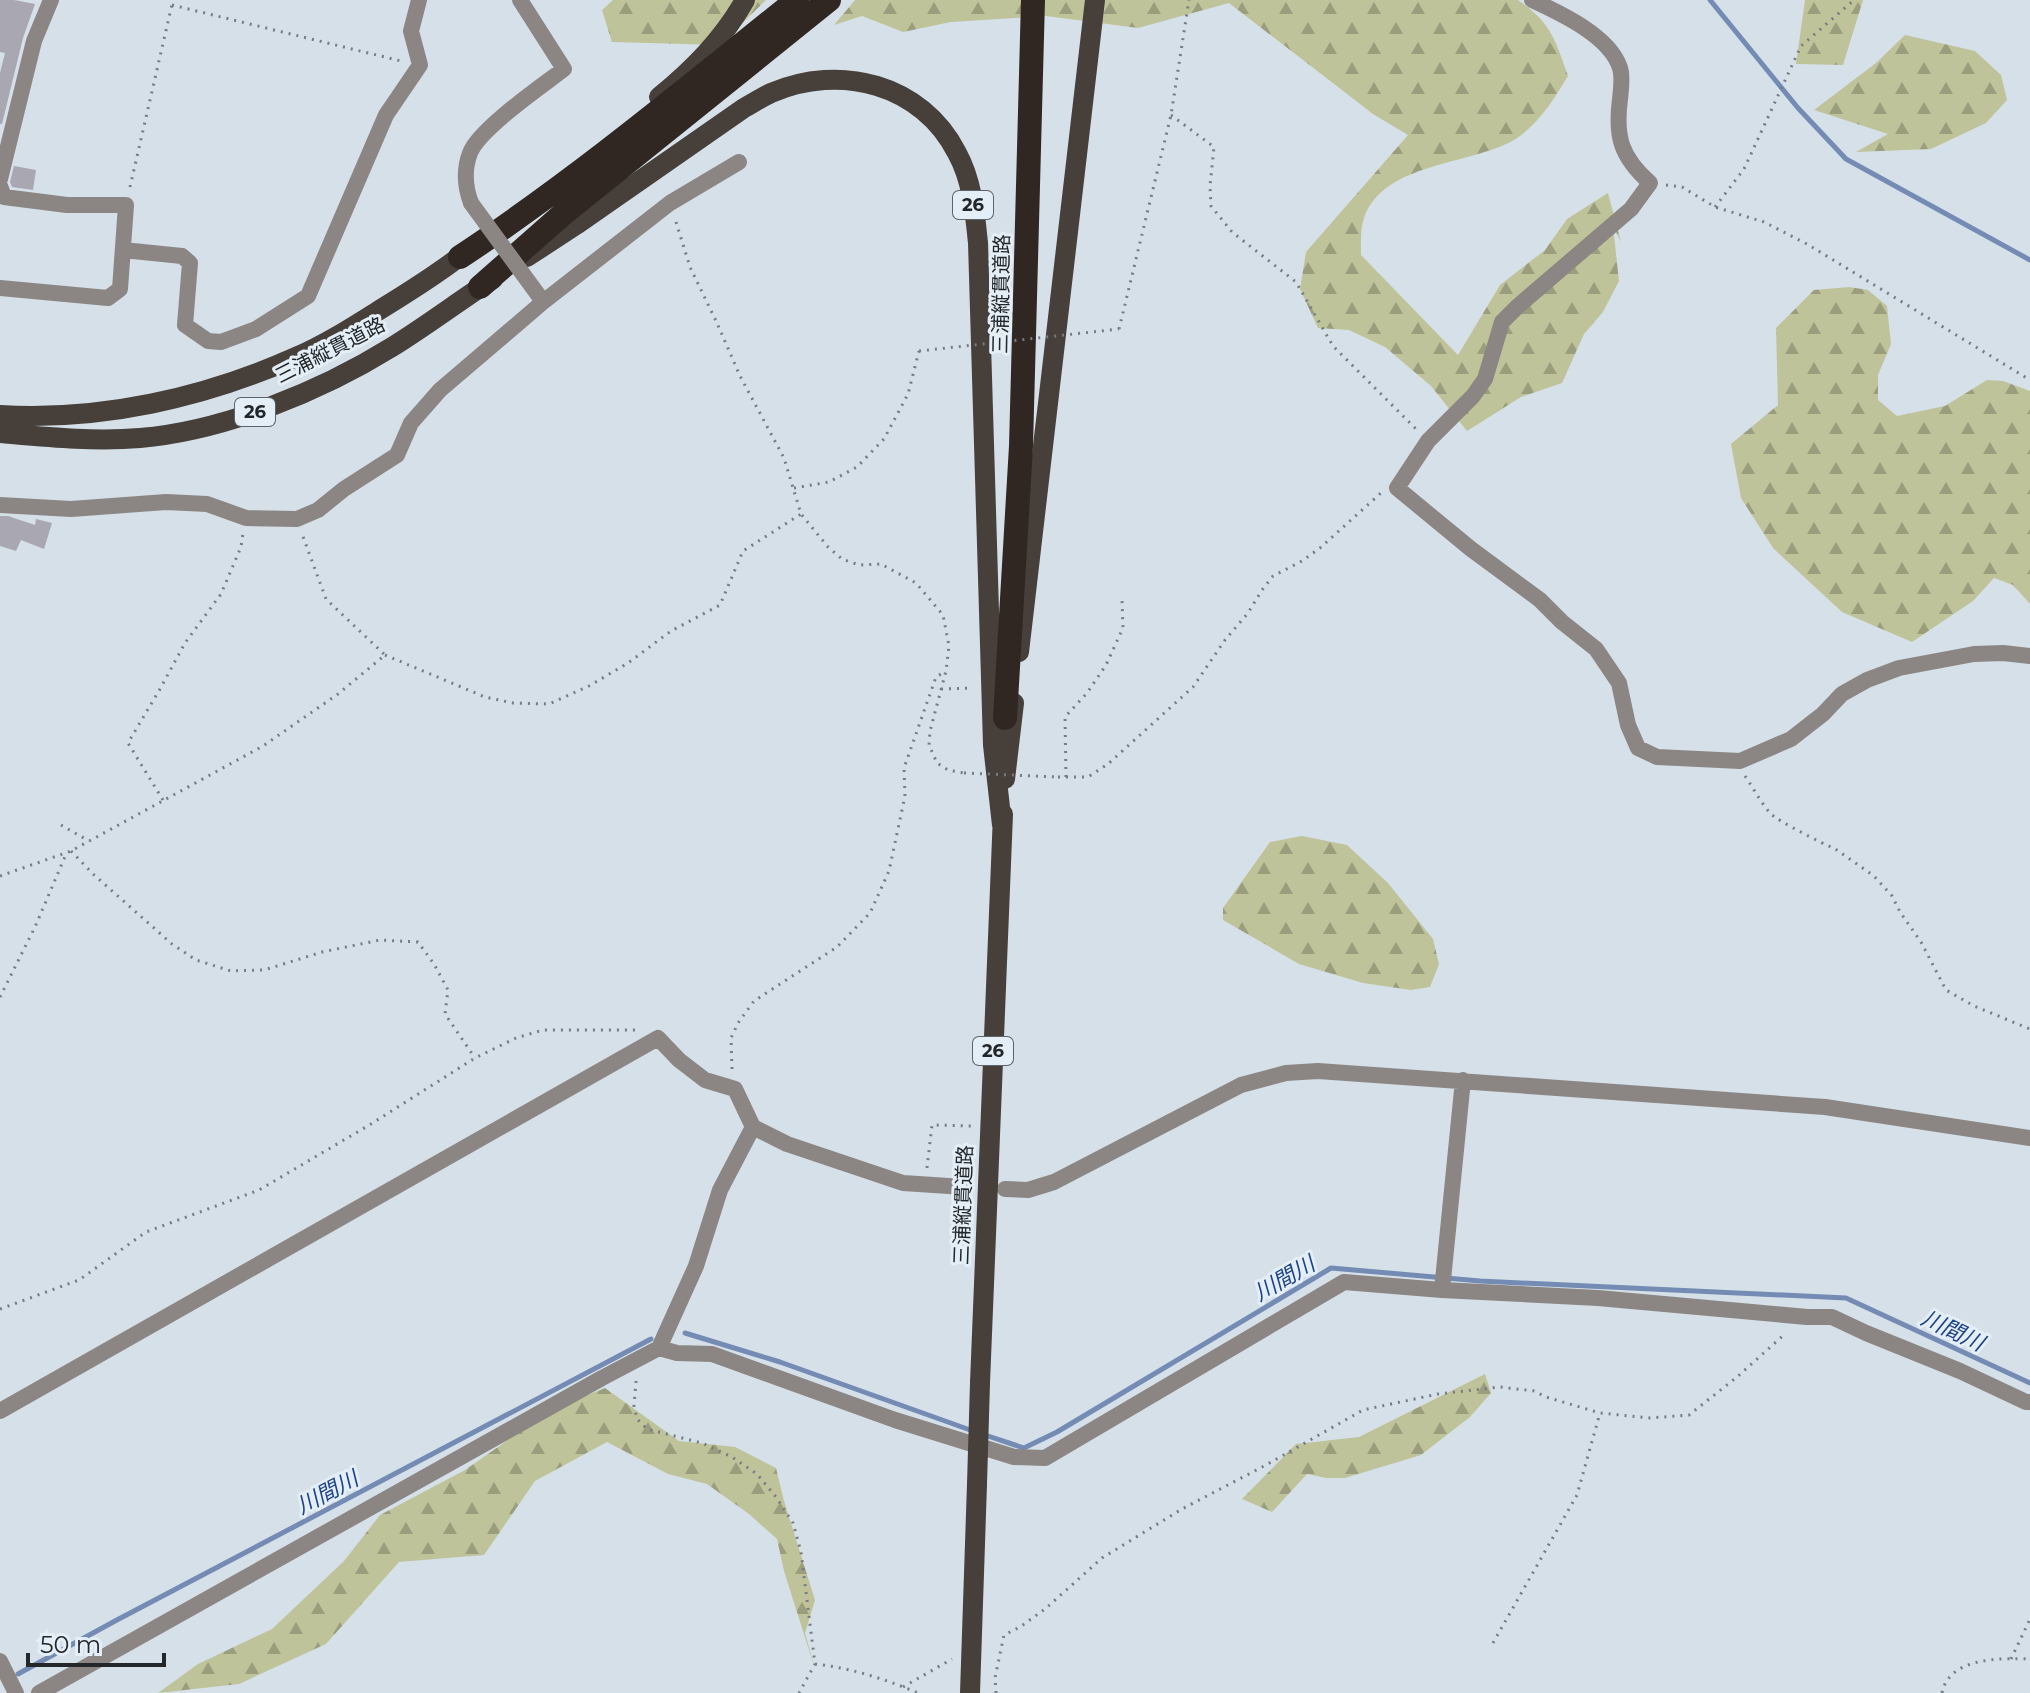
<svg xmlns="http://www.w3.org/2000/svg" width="2030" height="1693" font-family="Montserrat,'Noto Sans JP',sans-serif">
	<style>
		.forest { fill: url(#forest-firs) }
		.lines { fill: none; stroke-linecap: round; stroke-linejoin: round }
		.stream { stroke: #748bb4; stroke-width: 5 }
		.building { fill: #a9a7b2 }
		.path { stroke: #767d82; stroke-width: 3; stroke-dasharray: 2 6; stroke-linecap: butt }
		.street { stroke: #8b8683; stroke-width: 16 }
		.primary { stroke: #473f3a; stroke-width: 20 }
		.highway { stroke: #302722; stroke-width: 24 }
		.path-bridge { stroke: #767d82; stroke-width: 3; stroke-dasharray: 2 6; stroke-linecap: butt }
		.street-bridge { stroke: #8b8683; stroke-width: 16 }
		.primary-bridge { stroke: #473f3a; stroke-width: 20 }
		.labels { text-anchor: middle; stroke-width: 6; stroke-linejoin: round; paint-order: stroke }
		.shield { fill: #e3eef6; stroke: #5d6367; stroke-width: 2 }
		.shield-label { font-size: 18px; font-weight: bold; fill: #23272a }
		.street-label { font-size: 20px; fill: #23272a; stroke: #e3eef6 }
		.water-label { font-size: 22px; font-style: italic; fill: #1f4385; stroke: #e3eef6 }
	</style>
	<defs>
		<pattern id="forest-firs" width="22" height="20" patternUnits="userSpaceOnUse" patternTransform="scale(2)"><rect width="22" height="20" fill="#bfc399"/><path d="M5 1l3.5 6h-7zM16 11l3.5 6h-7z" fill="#9b9e7d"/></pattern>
	</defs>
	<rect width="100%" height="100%" fill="#d6e0e9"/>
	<path class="forest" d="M613 0H766L720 45 612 42 602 10Z
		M855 0H1518C1551 23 1555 39 1568 76 1554 99 1537 127 1512 141 1468 165 1383 163 1364 218 1360 230 1361 243 1361 255L1458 355 1500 285 1545 250 1567 219 1608 193 1621 242 1613 226 1619 281 1603 312 1584 334 1562 383 1521 397 1467 431 1431 386 1385 347 1349 330 1318 328 1300 289 1306 252 1408 135 1373 114 1229 3 1138 28 1046 16 951 22 903 32 862 16 834 25Z
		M1805 0H1863L1843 65 1796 64Z
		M1905 35 1975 51 2001 75 2007 100 1986 123 1931 149 1856 152 1888 134 1814 110 1876 63Z
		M1849 287 1868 290 1887 306 1891 344 1878 375V400L1897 416 1945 406 1987 380 2003 381 2030 391V604L2013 585 1994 578 1973 601 1912 642 1842 612 1773 548 1741 498 1731 444 1778 405 1776 328 1814 290Z
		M1302 836 1347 845 1388 883 1433 939 1439 964 1430 987 1411 990 1363 983 1299 964 1223 920V908L1270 842Z
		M1485 1374 1491 1393 1470 1417 1421 1455 1345 1478H1326L1307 1474 1272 1512 1242 1499 1296 1444 1359 1437Z
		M605 1388 679 1441 735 1447 776 1468 784 1501 815 1600 805 1633 815 1669 784 1571 777 1539 749 1514 707 1484 668 1474 607 1442 535 1481 484 1555 399 1562 326 1644 239 1684 158 1693 198 1664 272 1629 344 1561 380 1515 465 1470 549 1411Z"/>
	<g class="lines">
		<path class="stream" d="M1710 0 1798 108 1846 159 2030 260
			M685 1333 780 1362 973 1431
			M982 1434 1024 1448 1057 1432 1331 1268 1480 1281 1846 1298 2030 1383
			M18 1674 115 1621 651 1339"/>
	</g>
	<path class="building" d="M0 0H14L35 4 23 38 2 124H0V73L5 53 0 52Z
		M14 166 36 170 33 190 12 187 10 182Z
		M0 516H8L35 525 36 519 52 523 44 549 21 540 16 551 0 546Z"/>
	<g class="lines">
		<path class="path" d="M172 5 401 61
			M1171 115 1214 147 1210 186 1211 206 1232 232 1296 282 1333 346 1417 430
			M1666 185 1682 187 1715 207 1764 222 1807 244 2030 380
			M130 187 173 0
			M1715 207 1744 169 1801 46 1854 0
			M676 222 690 267 717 323 740 376 784 458 801 514 828 547 842 559 859 565 881 564 916 583 943 615 949 646 946 671 930 731 929 745 937 763 948 770 964 773
			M1119 329 1171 115 1189 0
			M794 488 829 482 857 467 884 439 908 394 919 351
			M385 655 485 697 513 703 549 704 589 686 628 663 671 631 720 605 743 551 801 514
			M941 689 972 688
			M1745 776C1754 789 1761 803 1771 814 1775 819 1826 846 1834 848L1874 876 1892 896 1900 912 1921 942 1946 990 1974 1006 2030 1029
			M1058 777H1066L1065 717 1087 693 1106 665 1123 628 1122 600
			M1066 777H1088L1108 764 1193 687 1225 640 1248 613 1262 590 1273 576 1302 561 1320 548 1382 492
			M163 800 128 743 160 689 185 643 221 594 241 547 243 533
			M61 825 89 841
			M71 851 93 874 172 944 196 960 231 971 264 970 322 952 380 940 418 942 434 964 448 990 445 1014 475 1058
			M0 876 71 851 263 746 338 694 385 655 326 599 302 534
			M0 997 35 927 67 852
			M732 1069 731 1038 738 1023 754 1001 837 947 870 913 889 871 905 796 904 768 936 677 946 671
			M927 1168 932 1125 972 1126
			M0 1309 79 1280 146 1232 259 1190 371 1124 475 1058 516 1038 543 1030H637
			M636 1381 634 1406 637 1419 647 1429 702 1443 732 1457 757 1474 776 1497 793 1523 801 1552 815 1664 799 1693
			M1493 1643 1577 1495 1600 1413 1650 1418 1689 1415 1737 1377 1786 1333
			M2011 1659 2030 1619
			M815 1664C851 1668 885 1679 918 1693
			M903 1687 952 1659
			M996 1693 995 1678 1004 1635 1020 1627 1045 1609 1102 1558 1182 1509 1266 1465 1363 1410 1438 1394 1500 1387 1534 1391 1546 1397 1600 1413
			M1942 1693C1949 1657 2001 1658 2030 1659"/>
		<path class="street" d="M1532 0C1560 13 1610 36 1620 68 1623 77 1621 89 1620 99 1615 137 1621 157 1650 183L1631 209 1518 306 1502 322 1485 379 1473 396 1428 441 1397 488 1471 549 1540 600 1562 622 1596 649 1619 683 1628 725 1638 748 1657 757 1740 761 1791 739 1823 714 1842 694 1867 680 1899 668 1974 654 2003 653 2030 656
			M0 179 34 41 51 0
			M0 186 4 197 67 205H126L120 289 108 298 0 288
			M471 203C465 187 464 169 470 153 479 129 542 86 564 69L520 0
			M123 250 182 256 190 263 185 325 208 341 221 342 256 329 308 296 386 115 420 65 411 31 419 0
			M0 505 71 509 166 502 207 504 246 518 297 519 318 510 344 489 397 455 411 423 440 390 543 302 670 203 739 162
			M1005 1189 1028 1190 1054 1182 1241 1085 1286 1073 1318 1071 1825 1107 2030 1138
			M1442 1290 1463 1080
			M659 1348 677 1353 712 1354 895 1420 1014 1457 1045 1458 1344 1282 1442 1290 1598 1298 1807 1317H1832L1866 1333 1960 1371 2026 1402H2030
			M0 1411 658 1038 679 1060 705 1080 735 1089 753 1127 787 1144 903 1183 964 1187
			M0 1661 16 1693
			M39 1693 602 1378 659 1348 696 1266 720 1190 753 1127"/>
		<path class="primary" d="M659 97C693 69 723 39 745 0
			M527 257 576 225 744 108C753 103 761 98 771 93 840 63 922 84 957 153 972 180 975 213 978 243L993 745 1002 825
			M0 415C101 421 204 398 296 357 326 344 354 326 381 309 412 290 444 270 472 247
			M0 433C46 437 94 442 140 438 224 431 321 391 392 347 426 326 459 301 493 279
			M1019 652 1095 0
			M1005 779 1014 703
			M980 1383 1003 814
			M970 1693 977 1484"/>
		<path class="highway" d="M460 257C578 179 687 88 797 0
			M480 287 563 214 829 0
			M1005 718 1021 446 1033 0"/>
		<path class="path-bridge" d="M919 351 1119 329
			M964 773 1058 777"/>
		<path class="street-bridge" d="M471 203 539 296"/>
		<path class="primary-bridge" d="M977 1484 980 1383"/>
	</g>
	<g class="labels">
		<g class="shield">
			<rect x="953" y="191" width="40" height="28" rx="6"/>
			<rect x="235" y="398" width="40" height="28" rx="6"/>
			<rect x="973" y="1037" width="40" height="28" rx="6"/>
		</g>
		<g class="shield-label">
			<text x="973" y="211">26</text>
			<text x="255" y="418">26</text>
			<text x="993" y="1057">26</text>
		</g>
		<g class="street-label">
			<text transform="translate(1001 294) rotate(-89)" y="7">三浦縦貫道路</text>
			<text transform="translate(330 350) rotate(-27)" y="7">三浦縦貫道路</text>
			<text transform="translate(963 1205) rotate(-88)" y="7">三浦縦貫道路</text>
		</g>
		<g class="water-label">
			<text transform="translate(1284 1278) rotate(-30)" y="8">川間川</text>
			<text transform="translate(1953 1330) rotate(25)" y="8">川間川</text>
			<text transform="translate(327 1492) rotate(-28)" y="8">川間川</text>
		</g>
	</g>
	<path d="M28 1653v12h136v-12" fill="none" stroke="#23272a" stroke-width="4"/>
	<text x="40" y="1653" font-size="24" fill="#23272a" stroke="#e3eef6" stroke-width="6" paint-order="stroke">50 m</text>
</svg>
